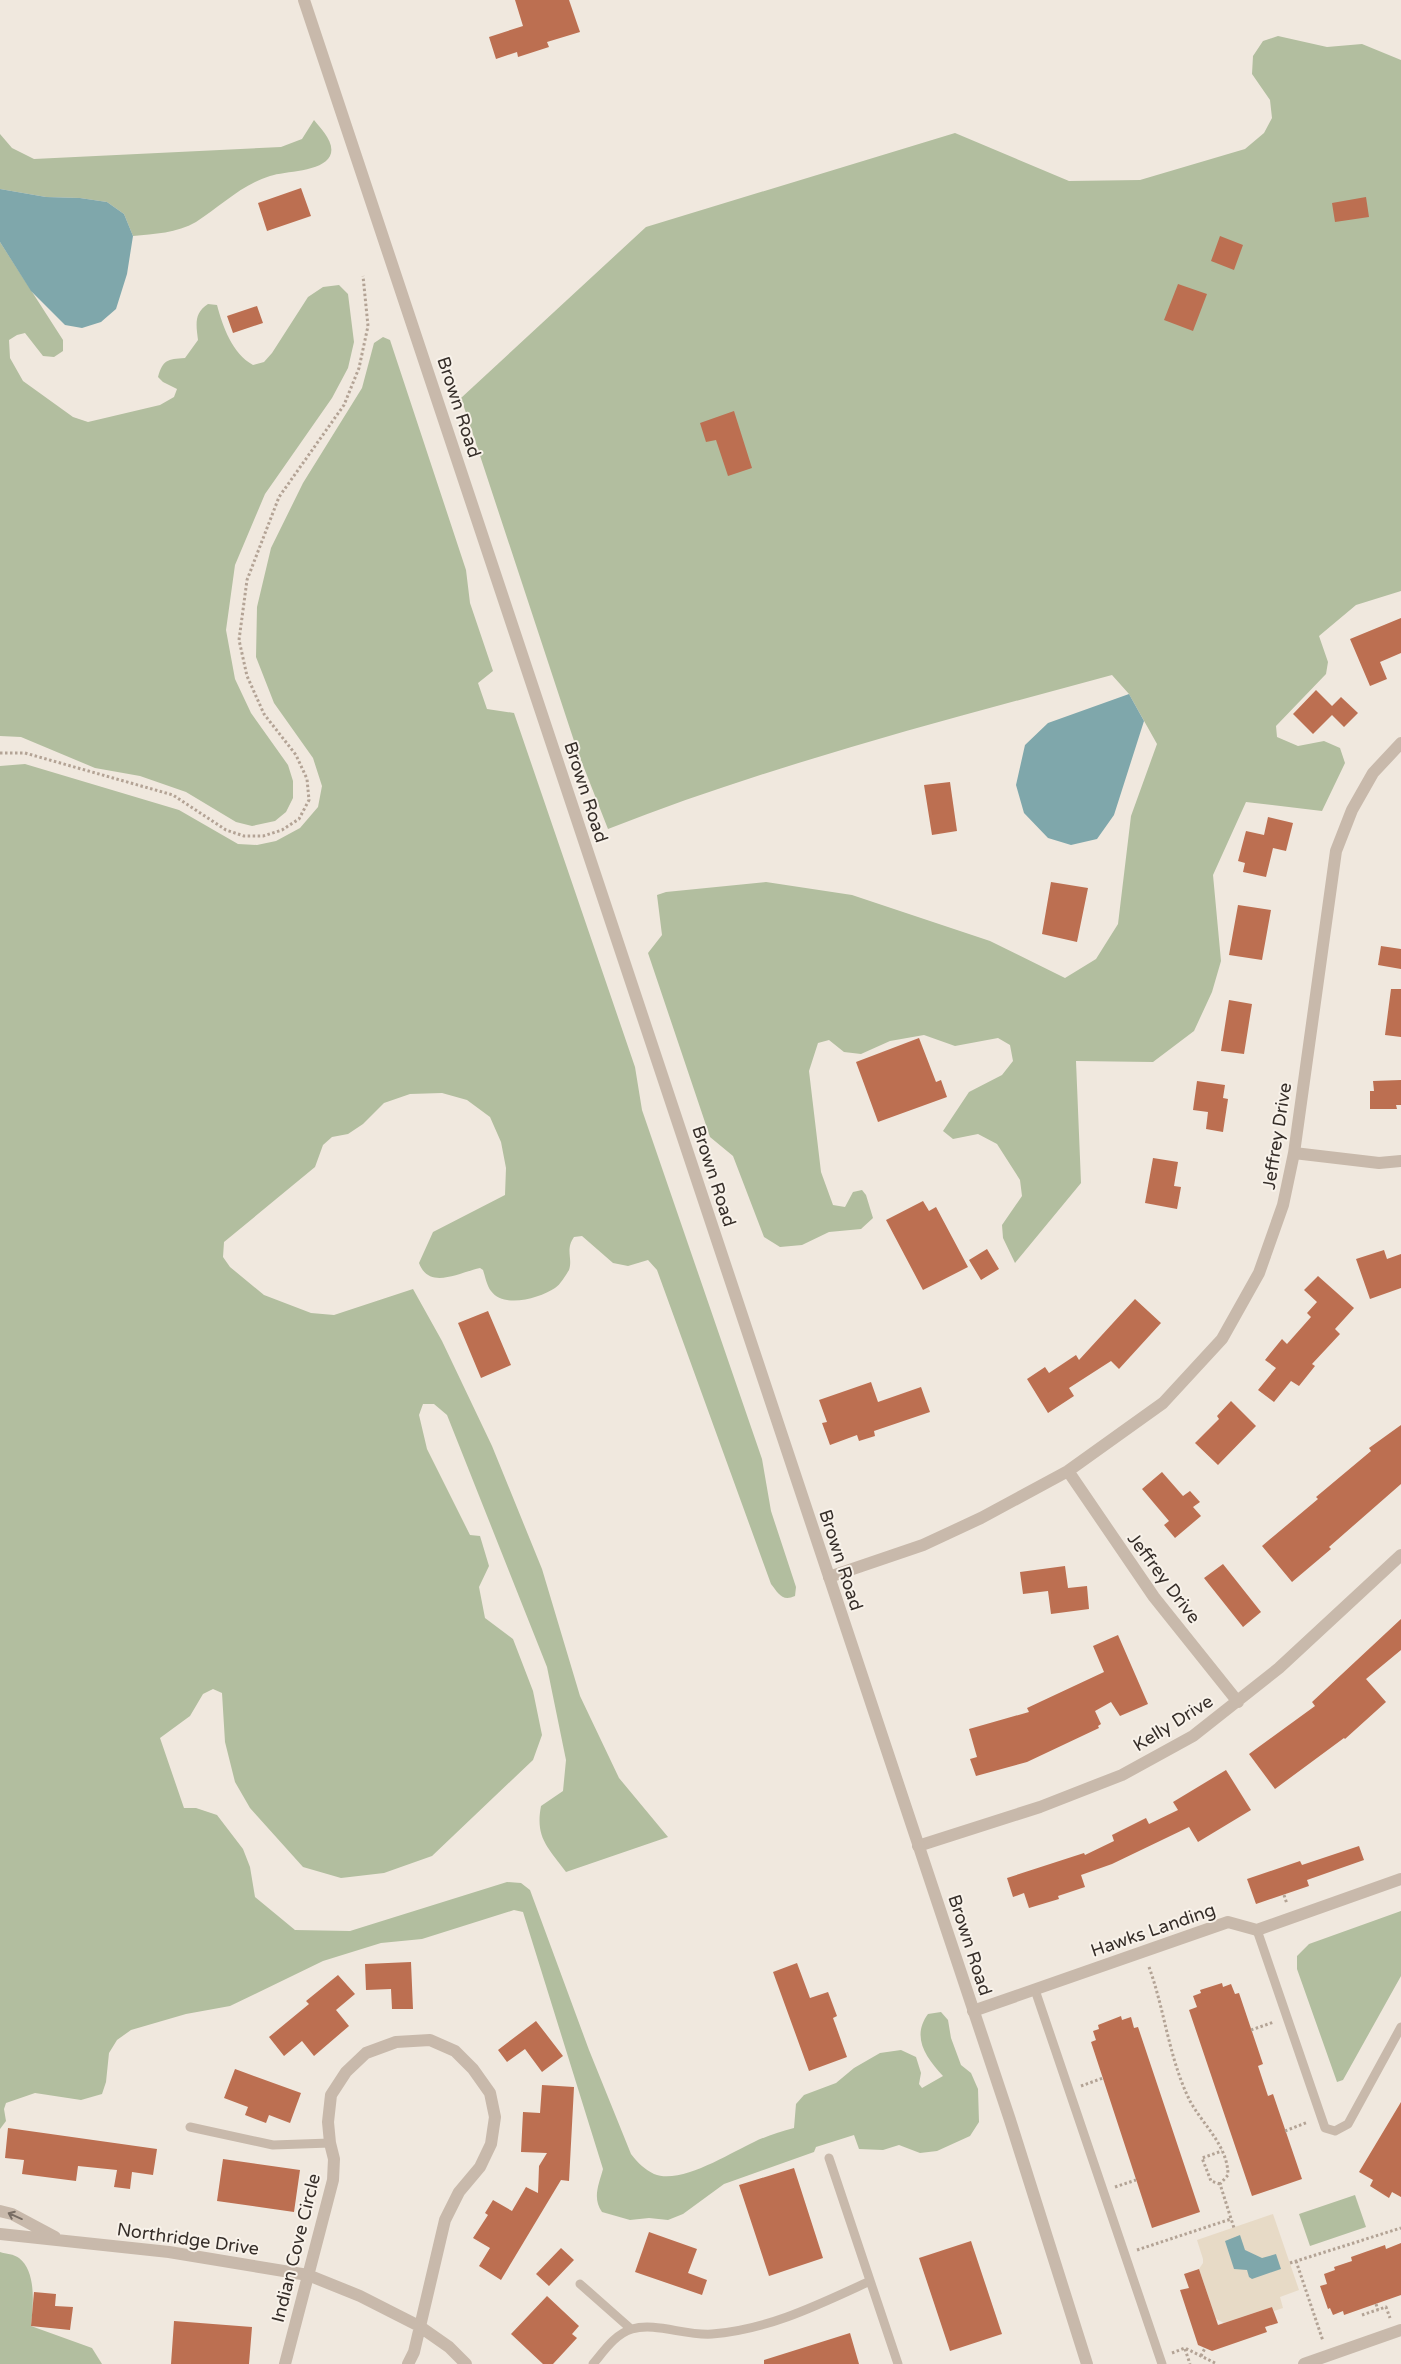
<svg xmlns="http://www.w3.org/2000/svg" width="1401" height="2364" font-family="'Varela Round',sans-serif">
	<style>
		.green { fill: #b2be9f }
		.plaza { fill: #e7dac6 }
		.water { fill: #7fa7ab }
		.building { fill: #bc6f51 }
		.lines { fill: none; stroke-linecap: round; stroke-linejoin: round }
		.path { stroke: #b3a395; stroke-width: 3; stroke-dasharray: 2.5 2.5; stroke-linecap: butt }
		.service { stroke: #c8b9ab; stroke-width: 9 }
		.minor { stroke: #c8b9ab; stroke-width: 12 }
		.tertiary { stroke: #c8b9ab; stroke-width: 12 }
		.oneway { stroke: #786d64 }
		.labels { text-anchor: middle; stroke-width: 4; stroke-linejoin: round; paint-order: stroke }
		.street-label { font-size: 18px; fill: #362e29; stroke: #f8f2ea }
	</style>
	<rect width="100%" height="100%" fill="#f0e8de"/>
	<path class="green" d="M1278 36 1327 47 1362 44 1401 60V591L1356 605 1319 636 1328 662 1326 674 1276 726 1277 737 1298 746 1324 741 1340 748 1345 763 1322 811 1246 802 1213 875 1221 961 1212 992 1194 1031 1153 1062 1076 1061 1081 1183 1015 1263 1003 1238 1002 1225 1022 1196 1020 1180 997 1144 978 1134 953 1139 943 1131 969 1092 1002 1075 1013 1061 1010 1045 998 1038 955 1046 924 1035 890 1041 861 1054 844 1052 829 1040 818 1043 809 1071 821 1172 833 1205 845 1207 853 1192 862 1190 866 1195 873 1218 861 1229 829 1232 802 1245 780 1247 764 1237 733 1156 710 1137 648 953 662 935 657 895 666 892 766 882 852 895 990 941 1065 978 1096 959 1118 924 1131 816 1157 744 1129 694 1112 675C942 721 771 765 608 829L577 750 461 398 646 227 955 133 1069 181 1140 180 1245 149 1264 133 1272 118 1270 100 1252 74 1253 56 1263 41Z
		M314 120C321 129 336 143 330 156 322 172 285 171 270 176 241 185 221 206 196 222 177 233 154 234 133 236L124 214 107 202 80 198 46 197 0 189V134L12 148 34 159 281 147 302 139Z
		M0 242 63 340V351L54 357 43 356 25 333 17 335 9 340 10 358 23 381 73 417 88 422 160 405 174 397 177 389 163 382 158 377C163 360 167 359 185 358L198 340C196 324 194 313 208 304L217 305C223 327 232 353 253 365L264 362 272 353 308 297 323 287 339 285 348 294 354 342 348 368 332 398 265 494 235 565 226 630 235 679 251 713 288 765 293 781V798L286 812 275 821 252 826 236 822 186 792 140 776 95 768 21 737 0 736Z
		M383 337 390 340 466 570 470 603 493 671 478 683 487 709 514 713 635 1067 642 1110 762 1459 771 1511 796 1587 795 1596C782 1602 778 1593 771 1584L657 1270 648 1260 628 1266 613 1263 582 1236 574 1237C565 1250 573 1258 569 1270 566 1275 560 1285 555 1288 540 1298 504 1309 491 1291 487 1286 485 1276 483 1270L480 1268C458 1273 429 1290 419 1263L433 1232 505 1195 506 1168 501 1142 490 1117 467 1100 442 1093 410 1094 384 1103 363 1124 348 1134 332 1137 323 1145 315 1167 224 1242 223 1257 230 1267 264 1295 311 1313 334 1315 413 1289 442 1341 492 1446 542 1569 580 1696 619 1778 668 1837 566 1872C548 1847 535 1838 541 1806L563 1791 566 1760 547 1667 447 1415 434 1404H423L419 1415 427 1449 470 1535 480 1536 489 1566 479 1587 485 1618 513 1639 533 1691 542 1735 533 1760 432 1856 384 1873 341 1878 303 1867 250 1808 235 1782 225 1742 222 1693 213 1689 203 1694 190 1716 160 1738 184 1808H196L217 1815 243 1849 250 1867 255 1897 295 1930 350 1931 507 1882 521 1883 530 1890 589 2050 631 2154C638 2163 644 2169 654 2174 681 2185 730 2153 754 2142 766 2136 780 2132 794 2128L796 2104 804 2095 836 2083 854 2068 880 2053 901 2050 916 2057 921 2073 919 2084 922 2088 943 2076C926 2058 911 2037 928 2014L941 2012 948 2020 951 2038 961 2065 971 2073 978 2089 979 2122 970 2136 937 2151 920 2153 899 2145 883 2150 859 2149 854 2135 816 2147 814 2152 724 2184 683 2214 668 2220 649 2218 630 2220 602 2212C592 2198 599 2184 603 2169L523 1912 514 1910 422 1939 381 1943 323 1961 230 2006 186 2014 131 2030 117 2040 109 2053 106 2082 102 2094 81 2100 35 2093 6 2103 4 2109 6 2121 0 2129V766L25 764 179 810 238 844 257 845 276 841 300 828 318 807 322 786 313 758 274 703 256 657 257 607 271 548 303 483 362 388 374 343Z
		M1401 1911V1976L1343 2080 1337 2082 1297 1969V1956L1309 1944Z
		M1355 2195 1366 2227 1310 2246 1299 2214Z
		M0 2252C6 2254 14 2254 19 2258 37 2272 33 2306 31 2326L92 2348 102 2364H0Z"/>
	<path class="plaza" d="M1273 2214 1299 2290 1280 2297 1283 2308 1274 2311 1272 2307 1224 2323 1216 2319 1199 2269 1203 2263V2259L1197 2240Z"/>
	<path class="water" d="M0 189 46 197 80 198 107 202 124 214 133 236 127 274 116 309 101 322 82 328 65 325 31 291 0 242Z
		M1129 694 1144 721 1114 815 1097 839 1071 845 1048 838 1024 813 1016 785 1025 745 1048 723Z
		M1240 2235 1245 2250 1262 2258 1276 2254 1281 2269 1252 2279 1249 2277 1247 2270 1234 2269 1225 2241Z"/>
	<path class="building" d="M515 0H569L580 32 547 42 549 47 518 57 517 52 496 59 489 37 523 26Z
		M301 188 311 216 267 231 258 203Z
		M1366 197 1369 217 1335 222 1332 203Z
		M1220 236 1243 245 1234 270 1211 261Z
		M1178 284 1207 294 1193 331 1164 320Z
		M257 306 263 323 233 333 227 316Z
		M734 411 752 468 728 476 716 440 706 442 700 423Z
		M1401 618V653L1380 662 1387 679 1370 686 1350 639Z
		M1316 690 1332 706 1341 697 1358 713 1344 727 1332 715 1313 734 1293 714Z
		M950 782 957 831 932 835 924 785Z
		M1268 817 1293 823 1286 851 1273 848 1266 877 1243 872 1245 863 1238 861 1246 831 1264 835Z
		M1051 882 1088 888 1077 942 1042 934Z
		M1238 905 1271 910 1262 960 1229 955Z
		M1381 946 1401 949V969L1378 965Z
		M1391 989H1401V1037L1385 1035Z
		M1229 1000 1252 1004 1244 1054 1221 1051Z
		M919 1038 936 1082 941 1080 947 1097 878 1122 856 1062Z
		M1401 1080V1105H1396L1397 1109H1370V1091H1374L1373 1081Z
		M1197 1081 1225 1085 1223 1098 1228 1099 1223 1132 1206 1129 1208 1112 1193 1110Z
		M1153 1158 1178 1162 1174 1186 1181 1187 1177 1209 1145 1203Z
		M923 1201 929 1211 936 1207 968 1267 923 1290 886 1220Z
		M987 1249 999 1269 981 1280 969 1260Z
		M1384 1250 1387 1259 1401 1254V1288L1370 1299 1356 1259Z
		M1318 1276 1354 1308 1335 1329 1340 1334 1312 1364 1315 1366 1299 1386 1291 1381 1274 1402 1258 1390 1276 1368 1265 1360 1282 1339 1287 1344 1311 1317 1307 1313 1317 1302 1304 1290Z
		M1135 1299 1161 1323 1119 1369 1111 1361 1069 1388 1074 1396 1048 1413 1027 1379 1045 1367 1049 1373 1076 1355 1079 1360Z
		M488 1311 511 1365 481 1378 458 1323Z
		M871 1382 878 1402 921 1387 930 1412 874 1431 875 1436 859 1441 857 1435 830 1445 822 1423 827 1422 819 1400Z
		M1231 1401 1256 1426 1218 1465 1195 1443 1219 1419 1217 1416Z
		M1401 1425V1484L1329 1547 1331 1549 1292 1582 1262 1546 1318 1499 1316 1497 1371 1451 1369 1448Z
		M1162 1472 1183 1496 1190 1491 1200 1502 1193 1507 1201 1516 1175 1538 1164 1525 1169 1521 1142 1489Z
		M1223 1564 1261 1612 1243 1627 1204 1578Z
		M1065 1566 1068 1588 1087 1586 1089 1609 1051 1614 1048 1591 1023 1594 1020 1572Z
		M1401 1619V1650L1366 1679 1386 1702 1345 1739 1344 1738 1275 1789 1249 1754 1315 1706 1312 1702Z
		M1118 1635 1148 1704 1120 1716 1111 1702 1095 1711 1101 1724 1098 1726 1099 1728 1027 1762 976 1776 970 1759 977 1757 969 1729 1029 1712 1027 1708 1104 1672 1093 1646Z
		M1226 1770 1251 1810 1198 1842 1189 1827 1112 1864 1081 1875 1085 1887 1058 1896 1059 1899 1029 1908 1024 1893 1013 1897 1007 1878 1084 1853 1085 1855 1114 1841 1112 1835 1146 1818 1149 1824 1178 1810 1173 1802Z
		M1359 1846 1364 1860 1307 1880 1309 1886 1256 1904 1247 1879 1300 1861 1302 1865Z
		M411 1962 413 2009H392L391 1989 366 1990 365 1964Z
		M797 1963 810 1998 828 1992 837 2016 833 2018 847 2057 809 2071 773 1972Z
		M338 1975 355 1994 336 2010 349 2026 314 2056 302 2041 284 2056 269 2037 309 2004 306 2001Z
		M1222 1983 1223 1987 1231 1984 1235 1994 1239 1993 1263 2064 1258 2066 1268 2096 1273 2094 1302 2179 1252 2196 1189 2010 1197 2007 1193 1996 1201 1993 1200 1990Z
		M1121 2016 1122 2020 1131 2017 1134 2028 1138 2027 1200 2212 1152 2228 1091 2042 1096 2040 1093 2031 1099 2029 1098 2025Z
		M536 2021 563 2056 542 2072 525 2049 507 2062 498 2050Z
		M235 2069 301 2093 290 2123 269 2115 266 2123 245 2115 248 2107 224 2098Z
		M542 2085 574 2087 569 2181 561 2180 501 2280 479 2266 490 2248 473 2238 488 2215 485 2213 493 2200 512 2211 526 2187 538 2193 539 2166 547 2153 521 2152 523 2112 540 2113Z
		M1401 2102V2197L1392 2192 1389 2198 1370 2186 1373 2180 1359 2172Z
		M8 2128 157 2149 153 2175 132 2172 130 2189 114 2187 117 2170 78 2166 76 2181 22 2174 24 2160 5 2158Z
		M223 2159 300 2170 294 2212 217 2201Z
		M794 2168 823 2258 769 2276 739 2185Z
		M649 2232 697 2249 688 2273 707 2280 702 2295 635 2272Z
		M971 2241 1002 2334 950 2351 919 2258Z
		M1401 2243V2295L1344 2315 1343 2311 1333 2315 1330 2308 1328 2309 1320 2286 1327 2284 1324 2274 1335 2270 1334 2267 1352 2261 1351 2257 1385 2245 1386 2249Z
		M561 2248 574 2260 549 2286 536 2274Z
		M1199 2269 1218 2325 1272 2307 1278 2323 1265 2327 1267 2332 1212 2351 1198 2345 1180 2290 1189 2288 1184 2274Z
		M34 2292 56 2294 55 2306 73 2307 70 2330 31 2326Z
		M547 2296 579 2326 572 2334 577 2338 553 2364H543L511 2334Z
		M174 2321 252 2327 249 2364H171Z
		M850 2333 859 2364H764V2360Z"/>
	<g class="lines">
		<path class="path" d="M0 753H25L173 795 226 830 244 836H263L282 830 299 819 309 800 307 779 296 755 264 714 247 676 239 640 247 580 279 497 344 405 359 368 368 326 363 276
			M1284 1895 1287 1904
			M1149 1967C1165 2011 1169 2059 1190 2101 1203 2125 1228 2146 1228 2175L1220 2184 1234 2228
			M1251 2030 1274 2022
			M1081 2086 1103 2078
			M1285 2131 1308 2122
			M1220 2184 1211 2181 1202 2158 1222 2151
			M1115 2187 1136 2180
			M1137 2250 1231 2219
			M1296 2261 1323 2341
			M1290 2263 1401 2228
			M1376 2304 1378 2310
			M1362 2315 1386 2307 1390 2318
			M1185 2349 1190 2364
			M1172 2353 1185 2348 1217 2364
			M1201 2356 1205 2348"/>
		<path class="service" d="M1257 1930 1325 2128 1335 2131 1348 2124 1401 2027
			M1035 1990 1162 2364
			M190 2127 273 2145 330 2143
			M829 2158 898 2364
			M580 2284 631 2329
			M593 2364C604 2351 615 2334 632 2329 655 2322 686 2336 712 2334 768 2330 820 2304 870 2281"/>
		<path class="minor" d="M1294 1153 1379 1163 1401 1161
			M1068 1471 1154 1597 1238 1702
			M829 1577 923 1545 981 1518 1068 1471 1163 1403 1222 1339 1259 1273 1283 1205 1294 1153 1336 851 1352 810 1373 773 1401 743
			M918 1846 1040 1807 1122 1775 1193 1736 1279 1668 1401 1555
			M973 2011 1228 1922 1257 1930 1401 1879
			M0 2211 12 2214 55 2237
			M0 2234 169 2252 308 2275 360 2296 419 2326 449 2347 466 2364
			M285 2364 333 2180 334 2159 330 2143 328 2122 331 2095 346 2072 366 2053 396 2042 430 2040 455 2051 473 2069 490 2093 495 2117 491 2144 480 2167 459 2192 445 2220 414 2352 408 2364
			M1304 2364 1401 2330"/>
		<path class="tertiary" d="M304 0 1010 2120 1087 2364"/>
	</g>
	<defs><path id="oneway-shaft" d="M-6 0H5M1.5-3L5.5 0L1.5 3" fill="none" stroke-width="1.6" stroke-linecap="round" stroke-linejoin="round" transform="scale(1.25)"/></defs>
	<use class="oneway" href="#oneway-shaft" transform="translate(15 2216) rotate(-156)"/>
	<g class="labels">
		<g class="street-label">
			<text transform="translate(459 407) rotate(72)" y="6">Brown Road</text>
			<text transform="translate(586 792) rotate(72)" y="6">Brown Road</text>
			<text transform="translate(1277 1136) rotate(-81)" y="6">Jeffrey Drive</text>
			<text transform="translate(714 1176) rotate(72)" y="6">Brown Road</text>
			<text transform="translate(841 1560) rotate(72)" y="6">Brown Road</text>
			<text transform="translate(1164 1578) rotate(53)" y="6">Jeffrey Drive</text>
			<text transform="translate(1173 1723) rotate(-32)" y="6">Kelly Drive</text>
			<text transform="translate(1153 1930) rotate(-19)" y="6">Hawks Landing</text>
			<text transform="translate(970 1945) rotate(72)" y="6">Brown Road</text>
			<text transform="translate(188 2239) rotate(8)" y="6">Northridge Drive</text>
			<text transform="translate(296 2248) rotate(-76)" y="6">Indian Cove Circle</text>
		</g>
	</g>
</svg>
